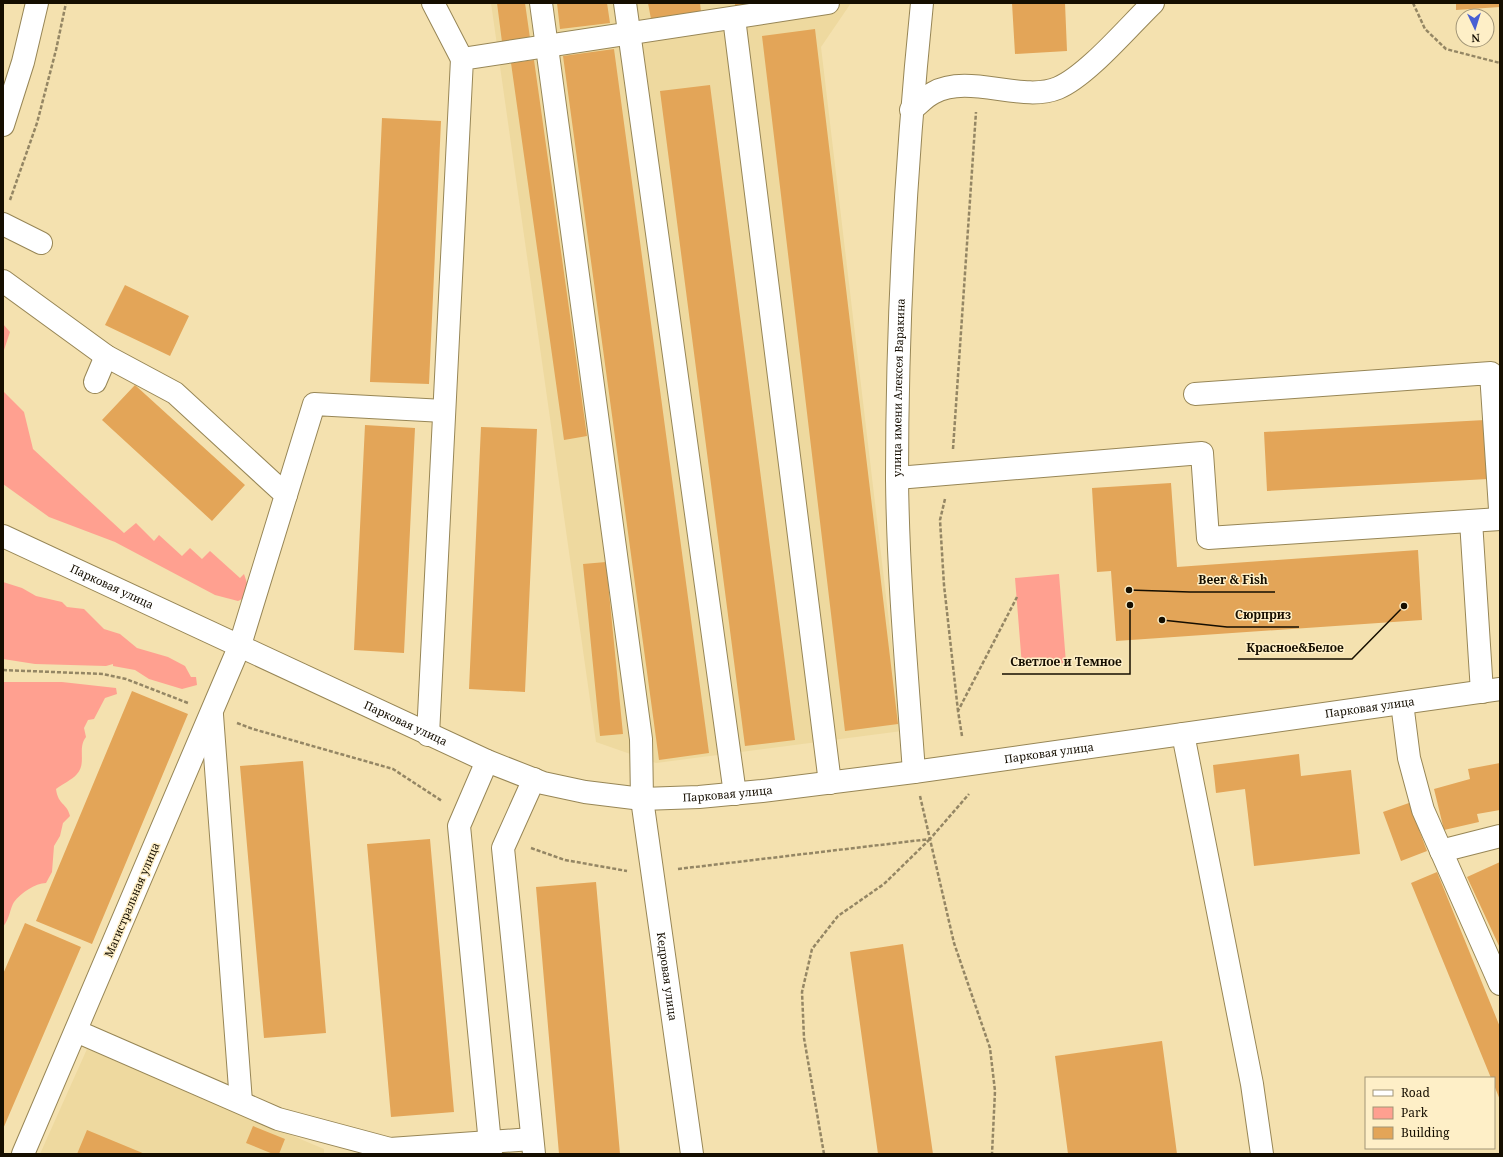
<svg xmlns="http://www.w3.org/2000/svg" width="1503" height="1157" font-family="'Noto Serif',serif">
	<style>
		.built { fill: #eed99f }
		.green { fill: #ffa090 }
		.building { fill: #e3a558 }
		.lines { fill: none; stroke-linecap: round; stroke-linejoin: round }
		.minor-casing { stroke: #978656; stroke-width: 24 }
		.major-casing { stroke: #978656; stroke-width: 24 }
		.path { stroke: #948664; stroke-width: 2.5; stroke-dasharray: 4 2; stroke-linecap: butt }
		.minor { stroke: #fff; stroke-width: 22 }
		.major { stroke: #fff; stroke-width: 22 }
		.labels { text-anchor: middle; stroke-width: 3; stroke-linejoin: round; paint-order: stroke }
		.street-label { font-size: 11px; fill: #150e00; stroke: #feefc7 }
		.leader { fill: none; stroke: #150e00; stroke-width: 1.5 }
		.callout-dot { fill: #150e00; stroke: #feefc7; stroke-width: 1.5 }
		.callout-label { font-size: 12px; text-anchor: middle; font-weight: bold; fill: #150e00; stroke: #feefc7; stroke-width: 3; stroke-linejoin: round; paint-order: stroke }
	</style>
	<rect width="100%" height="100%" fill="#f4e1af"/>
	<path class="built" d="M491 3H851L821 47 902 731 656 763 596 742Z
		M87 1049 324 1149V1154H40Z"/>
	<path class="green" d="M3 324 10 332 3 353Z
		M3 391 24 412 33 449 124 533 136 523 154 541 159 535 182 556 190 548 202 559 210 551 240 578 244 574 251 595 238 601 215 595 115 542 49 517 3 484Z
		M1059 574 1066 663 1022 666 1015 578Z
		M3 582 22 588 36 596 62 602 67 607 84 609 104 629 120 634 137 648 168 657 185 666 191 677H196L197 685 182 689 149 679 135 670 113 666V664L106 666 35 664 3 659Z
		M3 682H62L116 688 117 694 105 698 94 719 88 720 84 728 86 737C77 748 87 763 77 774 72 780 62 784 56 789 58 805 67 803 70 816L63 823 60 836 54 846 52 872 46 883C35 883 21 893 14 902 10 908 10 918 3 927Z"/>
	<path class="building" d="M497 3H525L530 38 502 42Z
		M557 3H607L610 23 560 29Z
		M648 3H700L701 12 651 19Z
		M735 3H748V4L735 6Z
		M1012 3H1065L1067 51 1015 54Z
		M1456 3H1500V7L1456 10Z
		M815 29 898 724 845 731 762 36Z
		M614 49 709 753 659 760 563 56Z
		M534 60 587 436 564 440 511 63Z
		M710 85 795 740 745 746 660 91Z
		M382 118 441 121 429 384 370 382Z
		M125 285 189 316 170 356 105 325Z
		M135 385 245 485 212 521 102 420Z
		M1485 420 1488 479 1267 491 1264 432Z
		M365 425 415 428 404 653 354 650Z
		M481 427 537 429 525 692 469 689Z
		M1171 483 1177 567 1418 550 1422 620 1116 641 1111 571 1097 572 1092 488Z
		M606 562 623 734 600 736 583 564Z
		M132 691 188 714 92 944 36 921Z
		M1299 754 1301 776 1351 770 1360 854 1254 866 1245 789 1216 793 1213 765Z
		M303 761 326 1033 264 1038 240 766Z
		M1500 763V810L1477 814 1479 822 1444 830 1434 789 1470 779 1468 769Z
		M1409 803 1427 851 1401 861 1383 812Z
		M430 839 454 1112 391 1117 367 844Z
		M1500 862V948L1467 877Z
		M1437 872 1500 1027V1100L1494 1085V1078H1491L1411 883Z
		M596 882 620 1154H559L536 887Z
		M25 923 81 947 3 1129V974Z
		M903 944 933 1154H878L850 952Z
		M1162 1041 1177 1154H1068L1055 1056Z
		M253 1126 285 1139 279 1154H273L246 1143Z
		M87 1130 145 1154H77Z"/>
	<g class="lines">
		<g class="minor-casing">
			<g id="minor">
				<path d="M433 3 462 59"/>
				<path id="s1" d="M541 3 641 739 642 799 692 1154"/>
				<path d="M625 3 735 794"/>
				<path d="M734 18 830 783"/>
				<path d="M911 110C918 105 925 97 933 93 969 73 1022 103 1058 88 1087 76 1129 26 1153 3"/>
				<path d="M3 224 41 243"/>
				<path d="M3 281 106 356 175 393 286 495 240 645 23 1154"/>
				<path d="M95 382 106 356"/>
				<path d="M1195 394 1491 373 1500 509"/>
				<path d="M897 478 1202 453 1208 538 1500 519"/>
				<path d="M286 495 314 404 444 411"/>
				<path d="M1471 521 1482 692"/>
				<path id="s2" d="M3 536 487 761 543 783 585 792 642 799 699 797 762 791 914 772 1500 689"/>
				<path d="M1402 703 1409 758 1423 810 1500 984"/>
				<path d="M212 715 241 1102"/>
				<path d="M1183 734 1252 1084 1262 1154"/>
				<path d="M428 735 462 59 828 3"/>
				<path d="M487 761 459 826 491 1154"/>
				<path id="s3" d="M914 772C907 674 898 576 897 478 897 320 906 161 922 3"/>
				<path d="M1441 851 1500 836"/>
				<path d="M76 1031 278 1119 390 1149 532 1139"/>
				<path d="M534 1154 503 848 534 779"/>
			</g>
		</g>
		<g class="major-casing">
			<path id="major" d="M3 125 23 62 37 3"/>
		</g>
		<path class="path" d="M1413 3 1425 29 1446 49 1500 63
			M10 200 37 123 56 50 66 3
			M953 449 976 112
			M945 499 940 520 944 585 958 711
			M3 670 103 674 126 679 188 703
			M237 723 253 729 393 769 442 801
			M962 736 958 711 1017 597
			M920 796 954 943 990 1048 995 1091 992 1154
			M531 848 565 860 627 871
			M678 869 930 839 969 794
			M824 1154 804 1038 802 992 812 949 838 916 884 884 930 839"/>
		<use href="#minor" class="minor"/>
		<use href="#major" class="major"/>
	</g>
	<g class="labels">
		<g class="street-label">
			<text dy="4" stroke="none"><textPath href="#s3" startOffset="385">улица имени Алексея Варакина</textPath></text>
			<text dy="4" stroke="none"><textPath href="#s2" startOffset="120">Парковая улица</textPath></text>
			<text dy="4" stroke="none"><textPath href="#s2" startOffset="1428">Парковая улица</textPath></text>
			<text dy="4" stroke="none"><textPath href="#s2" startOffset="444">Парковая улица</textPath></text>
			<text dy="4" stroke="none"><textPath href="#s2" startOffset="1104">Парковая улица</textPath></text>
			<text dy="4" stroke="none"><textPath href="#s2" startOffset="780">Парковая улица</textPath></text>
			<text transform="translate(132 900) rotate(-67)" y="4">Магистральная улица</text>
			<text dy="4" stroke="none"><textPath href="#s1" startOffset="982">Кедровая улица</textPath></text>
		</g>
	</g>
	<path class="leader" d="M1129 590L1190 592H1275M1162 620L1227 627H1299M1404 606L1352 659H1238M1130 605L1130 674H1002"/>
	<g class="callout-dot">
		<circle cx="1129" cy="590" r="4"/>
		<circle cx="1162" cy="620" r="4"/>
		<circle cx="1404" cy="606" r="4"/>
		<circle cx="1130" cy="605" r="4"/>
	</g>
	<g class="callout-label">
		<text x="1233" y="584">Beer &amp; Fish</text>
		<text x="1263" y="619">Сюрприз</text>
		<text x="1295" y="652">Красное&amp;Белое</text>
		<text x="1066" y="666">Светлое и Темное</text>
	</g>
	<rect width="1503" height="1157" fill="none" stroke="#150e00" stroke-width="8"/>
	<rect x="1365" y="1077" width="130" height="72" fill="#feefc7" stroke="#a19577"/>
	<rect x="1373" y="1090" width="20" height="6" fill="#ffffff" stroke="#a19577"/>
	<text x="1401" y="1097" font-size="12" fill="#150e00">Road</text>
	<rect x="1373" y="1107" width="20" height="12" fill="#ffa090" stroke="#a19577"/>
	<text x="1401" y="1117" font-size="12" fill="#150e00">Park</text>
	<rect x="1373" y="1127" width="20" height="12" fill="#e3a558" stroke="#a19577"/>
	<text x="1401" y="1137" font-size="12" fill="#150e00">Building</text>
	<g transform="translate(1475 28) rotate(176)"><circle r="19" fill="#feefc7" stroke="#a19577"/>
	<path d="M0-3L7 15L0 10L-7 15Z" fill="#485fd3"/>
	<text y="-6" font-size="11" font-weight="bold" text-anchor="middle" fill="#150e00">N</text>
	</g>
</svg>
